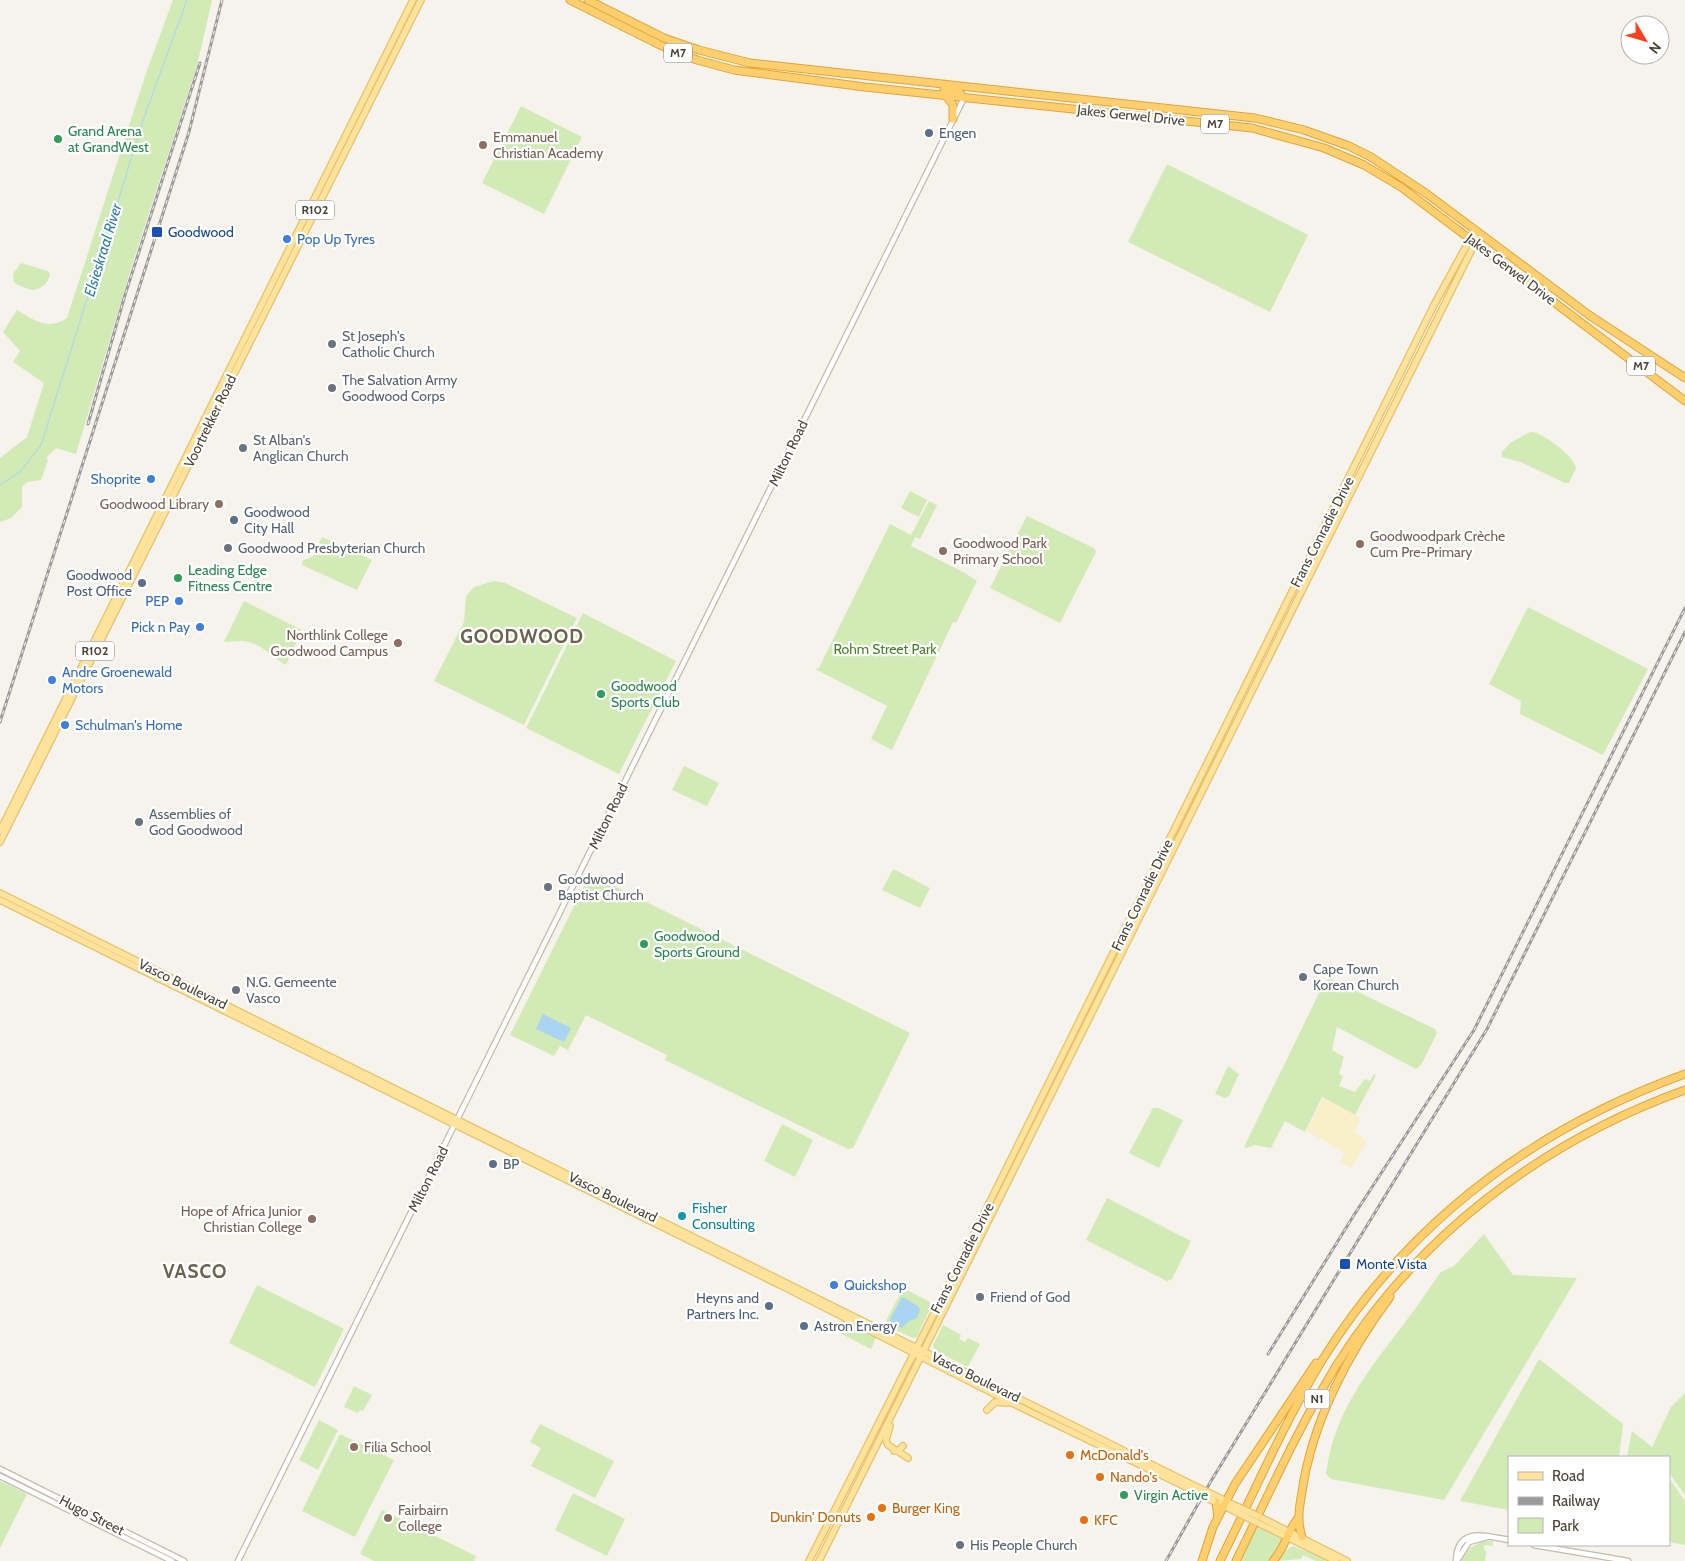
<svg xmlns="http://www.w3.org/2000/svg" width="1685" height="1561" font-family="Cabin,sans-serif">
	<style>
		.green { fill: #d2eab5 }
		.sand { fill: #f9efc9 }
		.water { fill: #a9d4f2 }
		.lines { fill: none; stroke-linecap: round; stroke-linejoin: round }
		.stream { stroke: #a9d4f2; stroke-width: 1 }
		.minor-casing { stroke: #c2bbae; stroke-width: 7 }
		.major-casing { stroke: #e6c16a; stroke-width: 8 }
		.highway-casing { stroke: #e0a43c; stroke-width: 9 }
		.minor { stroke: #fff; stroke-width: 4.5 }
		.major { stroke: #ffe39c; stroke-width: 5.5 }
		.highway { stroke: #ffcf6e; stroke-width: 7 }
		.rail-casing { stroke: #9a9a9a; stroke-width: 3 }
		.rail { stroke: #fff; stroke-width: 1; stroke-dasharray: 4; stroke-linecap: butt }
		.major-bridge-casing { stroke: #e6c16a; stroke-width: 8; stroke-linecap: butt }
		.major-bridge { stroke: #ffe39c; stroke-width: 5.5 }
		.service-dot { fill: #5c6f8a; stroke: #fff; stroke-width: 2 }
		.leisure-dot { fill: #2e9e5b; stroke: #fff; stroke-width: 2 }
		.education-dot { fill: #8d6e63; stroke: #fff; stroke-width: 2 }
		.transit-dot { fill: #1a4fb4; stroke: #fff; stroke-width: 2 }
		.shop-dot { fill: #3f7fe0; stroke: #fff; stroke-width: 2 }
		.worship-dot { fill: #6b7280; stroke: #fff; stroke-width: 2 }
		.culture-dot { fill: #0f9aa8; stroke: #fff; stroke-width: 2 }
		.food-dot { fill: #e8710a; stroke: #fff; stroke-width: 2 }
		.labels { text-anchor: middle; stroke-width: 4.5; stroke-linejoin: round; paint-order: stroke }
		.shield { fill: #fff; stroke: #817c74; stroke-width: 1 }
		.shield-label { font-size: 12px; font-weight: bold; fill: #4b4439 }
		.street-label { font-size: 14px; fill: #4b4439; stroke: #fff }
		.leisure-label { font-size: 14px; fill: #27864d; stroke: #fff; text-anchor: start }
		.service-label { font-size: 14px; fill: #4e5e75; stroke: #fff; text-anchor: start }
		.education-label { font-size: 14px; fill: #785e54; stroke: #fff; text-anchor: start }
		.transit-label { font-size: 14px; fill: #164399; stroke: #fff; text-anchor: start }
		.shop-label { font-size: 14px; fill: #366cbe; stroke: #fff; text-anchor: start }
		.worship-label { font-size: 14px; fill: #5b616d; stroke: #fff; text-anchor: start }
		.park-label { font-size: 14px; fill: #4a7f2a; stroke: #fff }
		.culture-label { font-size: 14px; fill: #0d838f; stroke: #fff; text-anchor: start }
		.food-label { font-size: 14px; fill: #c56008; stroke: #fff; text-anchor: start }
		.water-label { font-size: 15px; font-style: italic; fill: #2e7ab2; stroke: #fff }
		.district-label { font-size: 19px; font-weight: bold; letter-spacing: 1px; fill: #6e6250; stroke: #fff }
	</style>
	<rect width="100%" height="100%" fill="#f6f3ec"/>
	<path class="green" d="M173 0H212L197 66 131 268 76 454 56 448 46 458 48 460 41 480 27 482 22 487V507L11 518 0 522V458L27 437 44 383 13 362 20 351 3 332 17 310C33 320 49 331 67 318L146 73Z
		M521 106 582 137 544 214 482 183Z
		M1167 164 1308 235 1270 312 1128 242Z
		M21 263 48 271 50 274C48 284 41 290 30 290L14 283 13 274Z
		M1530 432C1542 431 1575 457 1576 468L1569 483H1565L1521 462 1502 457V452L1510 443Z
		M910 491 927 500 919 517 901 508Z
		M929 501 937 505 920 539 915 537 911 546 965 573 977 581 956 623 953 622 892 750 871 739 887 706 815 669 819 668 890 524 911 535Z
		M1027 516 1094 548 1096 552 1060 623 990 588Z
		M322 537 372 560 357 590 302 565 303 560C318 558 316 548 322 537Z
		M494 581 505 583 577 618 524 725 434 681 464 622 466 596 474 587Z
		M244 601 302 630 286 665C273 658 264 646 249 642 242 640 232 642 224 642Z
		M1528 607 1648 669 1603 755 1520 714 1521 701 1489 684Z
		M583 613 676 661 619 774 526 728Z
		M684 766 719 783 707 806 672 790Z
		M893 869 930 888 920 908 882 890Z
		M590 874 910 1033 853 1148 848 1149 665 1060 667 1055 586 1015 568 1050 560 1046 554 1056 510 1035Z
		M1329 978 1435 1029 1437 1033 1421 1065 1416 1069 1337 1027 1332 1050 1344 1057 1339 1074 1343 1076 1339 1086 1355 1092 1365 1079 1370 1081 1374 1074 1376 1075 1355 1115 1322 1097 1305 1132 1285 1121 1271 1148 1254 1145 1246 1148 1244 1147 1324 983Z
		M1228 1066 1239 1074 1229 1096 1225 1098 1215 1094Z
		M1153 1108H1159L1183 1120 1159 1168 1129 1153Z
		M782 1124 813 1140 795 1177 764 1161Z
		M1107 1198 1191 1241 1172 1279 1167 1281 1086 1240Z
		M1484 1234 1513 1275 1577 1278 1444 1500 1331 1479 1326 1474C1334 1408 1374 1364 1412 1313 1422 1299 1431 1286 1441 1272L1454 1266Z
		M257 1285 344 1329 315 1387 229 1343Z
		M903 1288 928 1301 932 1305 917 1337 913 1338 884 1325Z
		M842 1320 876 1338 871 1349 836 1331 839 1327 834 1324Z
		M943 1325 961 1335 959 1339 965 1342 968 1338 980 1344 968 1367 934 1350 933 1345Z
		M1539 1359 1623 1424 1619 1457H1509V1510L1460 1501Z
		M354 1386 372 1395 363 1411 360 1410 358 1413 344 1407Z
		M1685 1393V1495L1669 1473V1457H1627L1632 1431 1652 1447 1671 1407Z
		M319 1420 338 1430 318 1470 299 1460Z
		M540 1424 614 1461 595 1498 531 1466 541 1448 530 1442Z
		M340 1434 394 1460 355 1537 302 1511Z
		M1669 1478 1685 1501V1545L1669 1542Z
		M0 1481 27 1494 0 1548Z
		M573 1493 625 1519 607 1556 555 1530Z
		M382 1510 476 1556 474 1561H374L360 1554Z
		M1257 1526 1283 1539 1284 1542 1271 1561H1240Z
		M1483 1541H1493V1546L1484 1545V1549L1486 1552 1485 1561H1461L1470 1548Z
		M1293 1546 1326 1559 1325 1561H1316L1303 1555 1301 1559 1276 1561 1286 1550Z"/>
	<path class="sand" d="M1323 1098 1361 1118 1354 1132 1367 1141 1351 1168 1341 1162 1345 1153 1307 1131Z"/>
	<path class="water" d="M543 1014 571 1028 564 1042 536 1029Z
		M902 1297 918 1306 920 1310 917 1318 909 1321 902 1328 889 1321Z"/>
	<g class="lines">
		<path class="stream" d="M0 485 20 472 41 445 146 112 187 0"/>
		<g class="minor-casing">
			<path id="minor" d="M0 1469 184 1561
				M0 1476 172 1561
				M1534 1545 1628 1561
				M1458 1559 1469 1542 1487 1537
				M238 1561 964 98
				M1456 1561C1457 1526 1486 1536 1509 1540"/>
		</g>
		<g class="major-casing">
			<path id="major" d="M0 831 413 0
				M0 842 421 0
				M0 893 1191 1484
				M0 900 788 1289 1014 1404 1188 1488
				M987 1410 995 1402 1007 1403
				M890 1426 886 1440 888 1445 908 1458
				M894 1451H898L903 1446
				M1216 1496 1234 1505
				M1213 1501 1232 1510
				M1258 1516 1347 1561
				M1256 1522 1336 1561
				M809 1561 961 1260 1434 305 1470 239 1478 232
				M819 1561 1480 233"/>
		</g>
		<g class="highway-casing">
			<path id="highway" d="M570 0 660 45 697 60 734 70 865 87 1252 128 1324 148 1364 165 1401 187 1685 401
				M588 0 664 38 699 50 750 63 1255 118 1304 130 1349 146 1371 157 1427 194 1589 315 1685 378
				M944 89 958 91 964 98
				M946 96 953 105V119
				M1216 1502 1218 1518
				M1302 1537C1297 1522 1299 1508 1302 1492 1312 1422 1348 1353 1390 1297
				M1202 1561 1213 1527 1235 1484 1316 1363
				M1220 1561C1253 1495 1283 1425 1321 1362 1407 1223 1533 1129 1685 1074
				M1236 1561C1268 1496 1298 1428 1336 1366 1418 1235 1541 1142 1685 1090
				M1273 1561C1285 1548 1287 1532 1298 1518"/>
		</g>
		<use href="#minor" class="minor"/>
		<use href="#major" class="major"/>
		<use href="#highway" class="highway"/>
		<g class="rail-casing">
			<path id="rail" d="M88 424 125 295 200 63
				M0 722 189 132 222 0
				M1268 1354 1354 1215 1474 1030 1685 608
				M1166 1561 1211 1481 1487 1029 1685 632"/>
		</g>
		<use href="#rail" class="rail"/>
		<g class="major-bridge-casing">
			<path id="major-bridge" d="M1191 1484 1216 1496
				M1188 1488 1213 1501
				M1234 1505 1258 1516
				M1232 1510 1256 1522"/>
		</g>
		<use href="#major-bridge" class="major-bridge"/>
	</g>
	<g class="service-dot">
		<circle cx="929" cy="133" r="5"/>
		<circle cx="234" cy="520" r="5"/>
		<circle cx="142" cy="583" r="5"/>
		<circle cx="493" cy="1164" r="5"/>
		<circle cx="769" cy="1306" r="5"/>
		<circle cx="804" cy="1326" r="5"/>
	</g>
	<g class="leisure-dot">
		<circle cx="58" cy="139" r="5"/>
		<circle cx="178" cy="578" r="5"/>
		<circle cx="601" cy="694" r="5"/>
		<circle cx="644" cy="944" r="5"/>
		<circle cx="1124" cy="1495" r="5"/>
	</g>
	<g class="education-dot">
		<circle cx="483" cy="145" r="5"/>
		<circle cx="219" cy="504" r="5"/>
		<circle cx="1360" cy="544" r="5"/>
		<circle cx="943" cy="551" r="5"/>
		<circle cx="398" cy="643" r="5"/>
		<circle cx="312" cy="1219" r="5"/>
		<circle cx="354" cy="1447" r="5"/>
		<circle cx="388" cy="1518" r="5"/>
	</g>
	<g class="transit-dot">
		<rect x="151" y="226" width="12" height="12" rx="2.5"/>
		<rect x="1339" y="1258" width="12" height="12" rx="2.5"/>
	</g>
	<g class="shop-dot">
		<circle cx="287" cy="239" r="5"/>
		<circle cx="151" cy="479" r="5"/>
		<circle cx="179" cy="601" r="5"/>
		<circle cx="200" cy="627" r="5"/>
		<circle cx="52" cy="680" r="5"/>
		<circle cx="65" cy="725" r="5"/>
		<circle cx="834" cy="1285" r="5"/>
	</g>
	<g class="worship-dot">
		<circle cx="332" cy="344" r="5"/>
		<circle cx="332" cy="388" r="5"/>
		<circle cx="243" cy="448" r="5"/>
		<circle cx="228" cy="548" r="5"/>
		<circle cx="139" cy="822" r="5"/>
		<circle cx="548" cy="887" r="5"/>
		<circle cx="1303" cy="977" r="5"/>
		<circle cx="236" cy="990" r="5"/>
		<circle cx="980" cy="1297" r="5"/>
		<circle cx="960" cy="1545" r="5"/>
	</g>
	<circle class="culture-dot" cx="682" cy="1216" r="5"/>
	<g class="food-dot">
		<circle cx="1070" cy="1455" r="5"/>
		<circle cx="1100" cy="1477" r="5"/>
		<circle cx="882" cy="1508" r="5"/>
		<circle cx="871" cy="1517" r="5"/>
		<circle cx="1084" cy="1520" r="5"/>
	</g>
	<g class="labels">
		<g class="shield">
			<rect x="664" y="43.5" width="28" height="19" rx="4"/>
			<rect x="1201" y="114.5" width="28" height="19" rx="4"/>
			<rect x="296" y="200.5" width="38" height="19" rx="4"/>
			<rect x="1627" y="356.5" width="28" height="19" rx="4"/>
			<rect x="76" y="641.5" width="38" height="19" rx="4"/>
			<rect x="1304.5" y="1389.5" width="25" height="19" rx="4"/>
		</g>
		<g class="shield-label">
			<text x="678" y="57">M7</text>
			<text x="1215" y="128">M7</text>
			<text x="315" y="214">R102</text>
			<text x="1641" y="370">M7</text>
			<text x="95" y="655">R102</text>
			<text x="1317" y="1403">N1</text>
		</g>
		<g class="street-label">
			<text transform="translate(1131 115) rotate(6)" y="5">Jakes Gerwel Drive</text>
			<text transform="translate(1511 269) rotate(37)" y="5">Jakes Gerwel Drive</text>
			<text transform="translate(210 421) rotate(-64)" y="5">Voortrekker Road</text>
			<text transform="translate(788 453) rotate(-64)" y="5">Milton Road</text>
			<text transform="translate(1322 532) rotate(-63)" y="5">Frans Conradie Drive</text>
			<text transform="translate(608 816) rotate(-64)" y="5">Milton Road</text>
			<text transform="translate(1142 895) rotate(-64)" y="5">Frans Conradie Drive</text>
			<text transform="translate(183 984) rotate(26)" y="5">Vasco Boulevard</text>
			<text transform="translate(428 1179) rotate(-63)" y="5">Milton Road</text>
			<text transform="translate(613 1197) rotate(26)" y="5">Vasco Boulevard</text>
			<text transform="translate(962 1258) rotate(-63)" y="5">Frans Conradie Drive</text>
			<text transform="translate(976 1377) rotate(26)" y="5">Vasco Boulevard</text>
			<text transform="translate(92 1515) rotate(27)" y="5">Hugo Street</text>
		</g>
		<g class="leisure-label">
			<text x="68" y="136">Grand Arena<tspan x="68" dy="16">at GrandWest</tspan></text>
			<text x="188" y="575">Leading Edge<tspan x="188" dy="16">Fitness Centre</tspan></text>
			<text x="611" y="691">Goodwood<tspan x="611" dy="16">Sports Club</tspan></text>
			<text x="654" y="941">Goodwood<tspan x="654" dy="16">Sports Ground</tspan></text>
			<text x="1134" y="1500">Virgin Active</text>
		</g>
		<g class="service-label">
			<text x="939" y="138">Engen</text>
			<text x="244" y="517">Goodwood<tspan x="244" dy="16">City Hall</tspan></text>
			<text x="132" y="580" text-anchor="end">Goodwood<tspan x="132" dy="16">Post Office</tspan></text>
			<text x="503" y="1169">BP</text>
			<text x="759" y="1303" text-anchor="end">Heyns and<tspan x="759" dy="16">Partners Inc.</tspan></text>
			<text x="814" y="1331">Astron Energy</text>
		</g>
		<g class="education-label">
			<text x="493" y="142">Emmanuel<tspan x="493" dy="16">Christian Academy</tspan></text>
			<text x="209" y="509" text-anchor="end">Goodwood Library</text>
			<text x="1370" y="541">Goodwoodpark Crèche<tspan x="1370" dy="16">Cum Pre-Primary</tspan></text>
			<text x="953" y="548">Goodwood Park<tspan x="953" dy="16">Primary School</tspan></text>
			<text x="388" y="640" text-anchor="end">Northlink College<tspan x="388" dy="16">Goodwood Campus</tspan></text>
			<text x="302" y="1216" text-anchor="end">Hope of Africa Junior<tspan x="302" dy="16">Christian College</tspan></text>
			<text x="364" y="1452">Filia School</text>
			<text x="398" y="1515">Fairbairn<tspan x="398" dy="16">College</tspan></text>
		</g>
		<g class="transit-label">
			<text x="168" y="237">Goodwood</text>
			<text x="1356" y="1269">Monte Vista</text>
		</g>
		<g class="shop-label">
			<text x="297" y="244">Pop Up Tyres</text>
			<text x="141" y="484" text-anchor="end">Shoprite</text>
			<text x="169" y="606" text-anchor="end">PEP</text>
			<text x="190" y="632" text-anchor="end">Pick n Pay</text>
			<text x="62" y="677">Andre Groenewald<tspan x="62" dy="16">Motors</tspan></text>
			<text x="75" y="730">Schulman's Home</text>
			<text x="844" y="1290">Quickshop</text>
		</g>
		<g class="worship-label">
			<text x="342" y="341">St Joseph's<tspan x="342" dy="16">Catholic Church</tspan></text>
			<text x="342" y="385">The Salvation Army<tspan x="342" dy="16">Goodwood Corps</tspan></text>
			<text x="253" y="445">St Alban's<tspan x="253" dy="16">Anglican Church</tspan></text>
			<text x="238" y="553">Goodwood Presbyterian Church</text>
			<text x="149" y="819">Assemblies of<tspan x="149" dy="16">God Goodwood</tspan></text>
			<text x="558" y="884">Goodwood<tspan x="558" dy="16">Baptist Church</tspan></text>
			<text x="1313" y="974">Cape Town<tspan x="1313" dy="16">Korean Church</tspan></text>
			<text x="246" y="987">N.G. Gemeente<tspan x="246" dy="16">Vasco</tspan></text>
			<text x="990" y="1302">Friend of God</text>
			<text x="970" y="1550">His People Church</text>
		</g>
		<g class="park-label">
			<text x="885" y="654">Rohm Street Park</text>
		</g>
		<g class="culture-label">
			<text x="692" y="1213">Fisher<tspan x="692" dy="16">Consulting</tspan></text>
		</g>
		<g class="food-label">
			<text x="1080" y="1460">McDonald's</text>
			<text x="1110" y="1482">Nando's</text>
			<text x="892" y="1513">Burger King</text>
			<text x="861" y="1522" text-anchor="end">Dunkin' Donuts</text>
			<text x="1094" y="1525">KFC</text>
		</g>
		<g class="water-label">
			<text transform="translate(103 250) rotate(-73)" y="5">Elsieskraal River</text>
		</g>
		<g class="district-label">
			<text x="522" y="643">GOODWOOD</text>
			<text x="195" y="1278">VASCO</text>
		</g>
	</g>
	<rect x="1508" y="1456" width="162" height="90" fill="#ffffff" stroke="#b7b4b0"/>
	<rect x="1518" y="1472" width="25" height="8" fill="#ffe39c" stroke="#b7b4b0"/>
	<text x="1552" y="1481" font-size="15" fill="#4b4439">Road</text>
	<rect x="1518" y="1497" width="25" height="8" fill="#9a9a9a" stroke="#b7b4b0"/>
	<text x="1552" y="1506" font-size="15" fill="#4b4439">Railway</text>
	<rect x="1518" y="1518" width="25" height="15" fill="#d2eab5" stroke="#b7b4b0"/>
	<text x="1552" y="1531" font-size="15" fill="#4b4439">Park</text>
	<g transform="translate(1645 40) rotate(128)"><circle r="24" fill="#ffffff" stroke="#b7b4b0"/>
	<path d="M0-4L9 19L0 12L-9 19Z" fill="#fc3f1d"/>
	<text y="-8" font-size="14" font-weight="bold" text-anchor="middle" fill="#4b4439">N</text>
	</g>
</svg>
